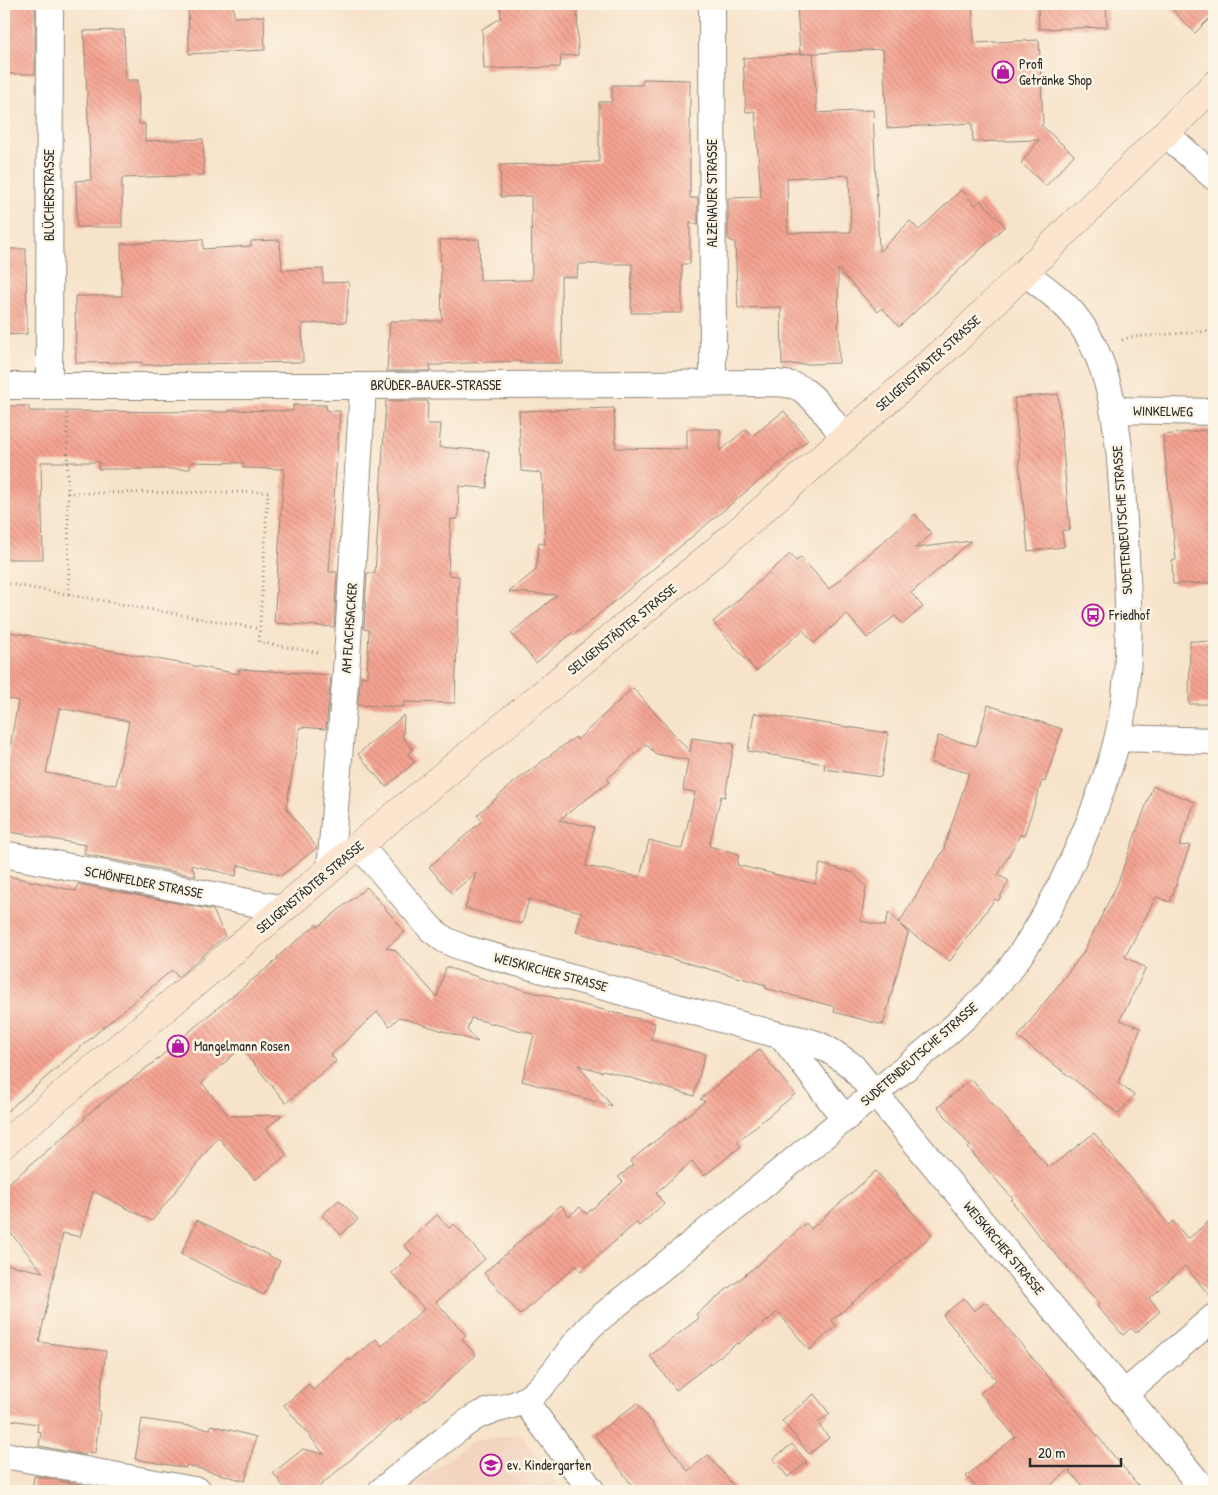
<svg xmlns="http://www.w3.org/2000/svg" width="1218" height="1495" font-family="'Patrick Hand',sans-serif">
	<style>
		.built { fill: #f3d4bf }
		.building { fill: url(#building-back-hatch); fill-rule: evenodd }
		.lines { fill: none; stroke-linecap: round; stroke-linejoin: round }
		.minor-casing { stroke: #91877a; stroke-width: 28 }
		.secondary-casing { stroke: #91877a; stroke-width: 29 }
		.path { stroke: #91877a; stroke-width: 3; stroke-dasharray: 1 4; stroke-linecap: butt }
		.minor { stroke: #fff; stroke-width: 26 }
		.secondary { stroke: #fce5cf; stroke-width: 28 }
		.labels { text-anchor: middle; stroke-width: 5; stroke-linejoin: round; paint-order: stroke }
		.poi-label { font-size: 14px; fill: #2b2b2b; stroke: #fcf5e5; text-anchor: start }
		.street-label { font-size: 14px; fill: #2b2b2b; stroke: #fcf5e5 }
	</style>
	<defs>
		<pattern id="building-back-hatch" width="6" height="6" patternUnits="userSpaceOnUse" patternTransform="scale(1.25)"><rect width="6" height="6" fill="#f5a391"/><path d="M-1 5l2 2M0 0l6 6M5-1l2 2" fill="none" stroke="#d28c7d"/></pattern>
	</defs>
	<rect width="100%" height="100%" fill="#fcf5e5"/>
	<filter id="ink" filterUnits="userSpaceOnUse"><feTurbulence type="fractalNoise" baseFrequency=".02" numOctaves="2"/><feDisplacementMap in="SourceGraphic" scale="10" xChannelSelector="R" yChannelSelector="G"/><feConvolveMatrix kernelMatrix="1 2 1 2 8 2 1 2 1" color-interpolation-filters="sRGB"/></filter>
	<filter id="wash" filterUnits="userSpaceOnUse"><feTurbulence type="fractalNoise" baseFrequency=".0096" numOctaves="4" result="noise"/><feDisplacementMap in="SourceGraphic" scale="20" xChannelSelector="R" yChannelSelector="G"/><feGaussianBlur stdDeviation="1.12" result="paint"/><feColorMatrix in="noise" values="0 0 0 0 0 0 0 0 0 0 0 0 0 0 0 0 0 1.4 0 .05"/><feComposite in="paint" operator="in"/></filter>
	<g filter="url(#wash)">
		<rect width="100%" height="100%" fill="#f7e3ca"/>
		<path class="built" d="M520 1434 563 1491H404L474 1440Z"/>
		<g id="blocks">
			<path class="building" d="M4 4H35V74H4Z
				M188 4H233L234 17 264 16 265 50 189 54Z
				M500 4H577L578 55 561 56 560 67 484 69 482 29 501 18Z
				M797 4H834V6L877 4H972L974 43 1039 40 1043 123 1041 125 1074 155 1046 186 1021 163 1039 140 973 142 972 123 887 128 883 49 800 54Z
				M1038 4H1106L1107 27 1039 29Z
				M1167 4H1214V14L1195 33Z
				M124 30 126 80H138L139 124H145V141L203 139 204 175 122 178V227H77L76 181 91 180 84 31Z
				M813 53 817 113 873 110 879 252 910 221 919 230 961 190 976 205 981 200 1005 226 899 327 882 308 878 312 838 269 839 363 782 365 781 307 738 308 735 243 728 239V198L761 197 755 111 746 112 743 58ZM849 175 851 232 788 233 787 178Z
				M643 79 690 80V198H698V225L690 222V264H682V313H631L632 264H578L577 277H561L562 363H520V361L442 364V365H430V371H387L390 321H442L440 240 479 239 480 281 532 280 531 196 501 197 500 165 599 162V102H612V85H642Z
				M203 239V249L251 246V241L280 240 282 270 323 269V283L349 282 346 322 302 324 303 362 142 365V362L76 363 75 296H122L121 244Z
				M4 249H26L27 334 4 335Z
				M1058 394 1070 530H1062L1064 547 1028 551 1019 460H1020L1014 398Z
				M386 401H428L427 424H441L439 447 489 451 487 488 459 486 458 519H451L448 575 459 576 455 703 404 702V707L358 705 361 676 367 677 369 630 364 629 367 573H375Z
				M293 405H326L327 411H340L329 572H337L334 627 274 623 284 469 243 468V463L191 462 190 469H98L99 462H41L43 559H4V406H29V411L229 412V410L293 411Z
				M614 408 616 448 687 449V429H720V451L746 429 752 436 784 411 808 440 574 635 572 633 536 663 511 633 557 595 509 592 536 570 539 543 545 544 542 473 521 471 519 411Z
				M1214 429V583L1173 584 1172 560H1176L1163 435Z
				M915 514 932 534 915 548 971 541 911 593 923 607 903 624 895 616 867 638 847 614 814 643 803 630 756 671 713 622 790 554 796 561 801 557 829 589Z
				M4 631 239 674V669L331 675 326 729 300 727 286 808 317 848 282 875 238 865 236 876 191 865 196 876 84 854 86 845 4 831V782L18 701 4 698ZM59 708 129 721 116 785 46 773Z
				M1190 641 1214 642V704H1189Z
				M633 688 690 752 692 738 734 744 725 797 721 796 709 846 739 854 737 865 815 884 820 864 854 873 866 887 861 921 885 926 889 912 899 923 945 848 944 847 969 773 931 763 938 736 976 746 988 705 1062 729 1045 782 1042 781 1024 836 1020 835 998 875 1009 881 998 901 995 899 950 961 900 925 908 933 883 1025 834 1012 835 1007 765 988 766 985 576 932 582 912 529 899 522 924 465 908 476 873 452 893 429 867 482 821 477 815 512 784 568 742 576 737 577 740ZM646 744 656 754 688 760 683 790 695 792 682 849 649 840 640 877 586 866 594 827 559 820 609 782 607 779Z
				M754 713 888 733 881 777 824 769 825 764 748 751Z
				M404 715 403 738 413 749 408 754 415 762 386 787 358 754Z
				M1153 786 1195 802 1179 846 1190 845 1170 902 1156 897 1125 957 1146 968 1120 1020 1141 1028 1118 1083 1134 1095 1119 1114 1018 1037 1083 953 1117 885Z
				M4 875 76 891 78 884 213 910 225 936 178 977 172 970 114 1018 4 1114Z
				M367 887 405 932 386 948 395 950 437 997 446 967 497 983 655 1023 651 1040 705 1054 694 1096 603 1070 602 1072 578 1065 612 1106 522 1081 534 1034 471 1018 467 1030 478 1042 399 1017 390 1026 377 1012 331 1055 336 1061 286 1103 241 1048 202 1083 229 1116 282 1115 266 1129 287 1155 255 1180 218 1137 152 1221 93 1191 80 1237 63 1233 39 1342 106 1351 98 1411H100L95 1453 86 1452 85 1455 39 1446 41 1432 37 1431 38 1424 4 1419V1264L43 1272 4 1225V1187L85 1119 84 1117 159 1058 204 1019 278 959 277 957 317 924 318 927Z
				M759 1050 795 1094 737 1142 741 1146 704 1176 692 1161 656 1193 664 1204 639 1226 636 1223 581 1271 576 1265 520 1315 484 1273 561 1205 569 1216 580 1207 586 1214 623 1182 618 1177 633 1165 630 1161 705 1101 700 1099Z
				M971 1079 1049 1168 1094 1133 1169 1225 1173 1221 1188 1239 1214 1217V1301L1185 1266 1149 1298 1160 1311 1136 1333 1131 1328 1123 1335 1097 1306 1100 1304 1035 1231 1011 1200 1013 1199 968 1148 970 1146 938 1107Z
				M876 1171 932 1235 832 1320 836 1326 809 1350 778 1312 738 1344 737 1343 676 1390 650 1356 699 1318 696 1314 765 1259 806 1223 811 1229Z
				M339 1200 358 1219 341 1235 322 1215Z
				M437 1215 449 1228 454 1224 485 1259 436 1302 466 1335 462 1339 476 1355 443 1385 401 1420 399 1418 314 1491H287L273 1473 303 1449 324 1454 284 1405 309 1384 313 1390 349 1359 350 1361 376 1339 382 1346 424 1309 392 1273 412 1254 404 1245Z
				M197 1220 280 1261 264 1295 181 1254Z
				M964 1298 974 1311 986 1302 1143 1491H1086L1069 1470 1044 1491H979L966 1476 1015 1437 980 1393 996 1380 943 1315Z
				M814 1394 830 1414 818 1423 829 1438 809 1454 782 1421Z
				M637 1403 688 1471 708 1455 738 1491H636L595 1435Z
				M142 1419 210 1429 211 1425 256 1437 245 1481 186 1465V1468L135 1459Z
				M792 1444 807 1462 788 1477 773 1459Z
				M34 1476 82 1485 81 1491H32Z"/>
		</g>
	</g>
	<g filter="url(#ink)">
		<use href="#blocks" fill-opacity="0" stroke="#91877a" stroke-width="1"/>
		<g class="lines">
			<g class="minor-casing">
				<path id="minor" d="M712 4 713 383
					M1166 134 1214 177
					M49 385 50 4
					M4 386H363L776 383C786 384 795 384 803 390 818 400 833 423 845 438
					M1113 410 1214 412
					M1118 738 1214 741
					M359 845 431 929 445 940 463 948 782 1036C816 1041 825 1046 852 1066L1205 1491
					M4 854 284 909
					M330 870 347 658 363 386
					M782 1036 845 1119
					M1125 1393 1214 1317
					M524 1400 592 1491
					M4 1455 199 1491
					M381 1491C398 1477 416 1462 434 1448 448 1437 462 1425 477 1416 495 1407 518 1408 533 1394 558 1373 571 1343 595 1322 688 1246 782 1171 873 1095 922 1054 973 1016 1012 966 1045 922 1068 873 1089 823 1100 795 1111 765 1118 736 1134 666 1128 592 1124 521 1120 455 1118 368 1074 315 1060 298 1042 286 1025 273"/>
			</g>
			<g class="secondary-casing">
				<path id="secondary" d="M4 1144 359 845 710 556 956 340 1214 85"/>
			</g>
			<path class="path" d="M1122 340 1130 337 1214 331
				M67 413 69 594
				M67 493 268 492 259 642 320 653
				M4 583 260 629"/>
			<use href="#minor" class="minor"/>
			<use href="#secondary" class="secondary"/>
		</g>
	</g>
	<defs>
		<g id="shop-ring" transform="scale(1.125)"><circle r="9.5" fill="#fcf5e5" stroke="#b5179e" stroke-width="1.5"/><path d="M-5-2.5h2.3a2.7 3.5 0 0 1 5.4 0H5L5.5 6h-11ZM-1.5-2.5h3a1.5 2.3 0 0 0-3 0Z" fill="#b5179e"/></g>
		<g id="bus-ring" transform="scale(1.125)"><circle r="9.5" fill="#fcf5e5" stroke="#b5179e" stroke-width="1.5"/><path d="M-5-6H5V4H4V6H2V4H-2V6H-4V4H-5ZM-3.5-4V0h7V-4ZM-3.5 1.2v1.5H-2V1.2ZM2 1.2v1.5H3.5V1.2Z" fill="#b5179e"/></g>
		<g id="school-ring" transform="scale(1.125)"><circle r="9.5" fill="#fcf5e5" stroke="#b5179e" stroke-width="1.5"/><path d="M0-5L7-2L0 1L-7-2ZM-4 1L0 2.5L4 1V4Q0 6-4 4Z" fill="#b5179e"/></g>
	</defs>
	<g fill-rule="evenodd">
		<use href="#shop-ring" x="1003" y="72"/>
		<use href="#bus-ring" x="1093" y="615"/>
		<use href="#shop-ring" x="178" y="1046"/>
		<use href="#school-ring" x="491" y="1465"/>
	</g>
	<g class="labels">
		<g class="poi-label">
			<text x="1019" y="69">Profi<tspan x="1019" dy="16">Getränke Shop</tspan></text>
			<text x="1109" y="620">Friedhof</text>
			<text x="194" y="1051">Mangelmann Rosen</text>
			<text x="507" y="1470">ev. Kindergarten</text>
		</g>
		<g class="street-label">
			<text transform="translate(712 193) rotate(-90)" y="5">ALZENAUER STRASSE</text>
			<text transform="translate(49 195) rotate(-90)" y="5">BLÜCHERSTRASSE</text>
			<text transform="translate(928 363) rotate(-42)" y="5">SELIGENSTÄDTER STRASSE</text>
			<text x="436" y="390">BRÜDER-BAUER-STRASSE</text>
			<text transform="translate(1163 411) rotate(1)" y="5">WINKELWEG</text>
			<text transform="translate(1122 520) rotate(-94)" y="5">SUDETENDEUTSCHE STRASSE</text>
			<text transform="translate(349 628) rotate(-86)" y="5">AM FLACHSACKER</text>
			<text transform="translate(622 629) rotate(-39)" y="5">SELIGENSTÄDTER STRASSE</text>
			<text transform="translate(144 882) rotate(11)" y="5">SCHÖNFELDER STRASSE</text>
			<text transform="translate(310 887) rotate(-40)" y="5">SELIGENSTÄDTER STRASSE</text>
			<text transform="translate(551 972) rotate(15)" y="5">WEISKIRCHER STRASSE</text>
			<text transform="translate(919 1054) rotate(-41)" y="5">SUDETENDEUTSCHE STRASSE</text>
			<text transform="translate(1004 1248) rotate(50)" y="5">WEISKIRCHER STRASSE</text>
		</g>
	</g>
	<rect width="1218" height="1495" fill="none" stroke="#fcf5e5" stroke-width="20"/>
	<path d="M1030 1458v8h91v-8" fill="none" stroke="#2b2b2b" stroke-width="2.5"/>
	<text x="1038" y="1458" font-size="15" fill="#2b2b2b" stroke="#fcf5e5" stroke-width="4" paint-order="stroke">20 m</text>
</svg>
